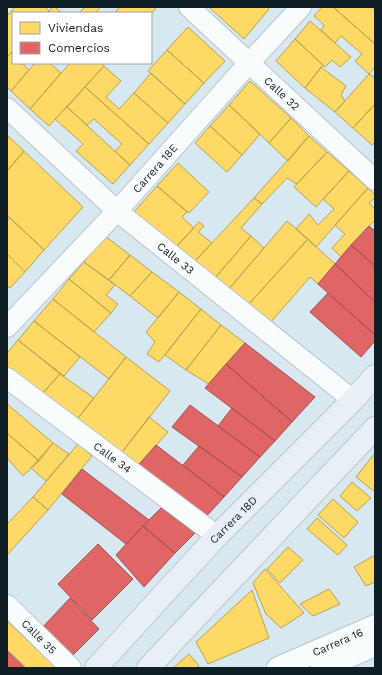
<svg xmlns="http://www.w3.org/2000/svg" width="382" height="675" font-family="'Work Sans',sans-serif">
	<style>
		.homes { fill: #ffd966; stroke: #b7a152 }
		.shops { fill: #e06666; stroke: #a25052 }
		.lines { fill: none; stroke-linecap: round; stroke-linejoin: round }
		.minor-casing { stroke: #b7c5cc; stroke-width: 22 }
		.tertiary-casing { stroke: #b7c5cc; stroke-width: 24 }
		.primary-casing { stroke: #bcc6ca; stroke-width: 24 }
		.minor { stroke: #f9fcfd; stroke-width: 20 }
		.tertiary { stroke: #f9fcfd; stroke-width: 22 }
		.primary { stroke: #e9f0f5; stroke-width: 22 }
		.labels { text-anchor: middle; stroke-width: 4; stroke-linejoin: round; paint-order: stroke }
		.street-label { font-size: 11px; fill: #101e25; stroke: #fff }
	</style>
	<rect width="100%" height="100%" fill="#d8e8f0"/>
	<path class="homes" d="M15 7H45L49 11 47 13H13V51L7 57V16Z
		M53 7H55L62 13H51L49 11Z
		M85 7H101L95 13H79Z
		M120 7H157L151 14 114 13Z
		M209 7H267L269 9 244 39Z
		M322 7H333L375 44V67L369 74 355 61 362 54 341 36 335 43 321 30 324 25 314 16Z
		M333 7H372L375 10V44Z
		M310 21 351 57 340 67 332 60 325 67 295 39Z
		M188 27 225 61 204 83 167 50Z
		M295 39 323 65 305 88 276 61Z
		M167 50 204 83 185 104 148 71Z
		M11 53 13 55V63H22L29 70 11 91 7 87V57Z
		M35 63H50L61 73 30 109 11 91Z
		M70 63H102L104 66 49 126 30 109Z
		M104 66 121 81 106 97 119 109 134 93 168 123 149 144 85 87Z
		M321 67 346 86 341 95 345 101 335 112 305 88Z
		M151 73 185 104 168 123 134 93Z
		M369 74 375 78V104L353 128 335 112Z
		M250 81 291 118 269 143 229 105Z
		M85 87 149 144 130 165 115 151 122 144 94 119 87 125 67 107Z
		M375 104V142L372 145 353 128Z
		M229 105 260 134 242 155 210 126Z
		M67 107 130 165 113 184 76 151 83 144 55 119Z
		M291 118 309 136 288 161 269 143Z
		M210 126 242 155 227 172 195 143Z
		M7 135 24 151 7 171Z
		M309 136 327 152 297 184 287 178 262 204 254 198Z
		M24 151 83 207 44 250 7 215V171Z
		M327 152 349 171 316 207 294 187Z
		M178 163 209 192 189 213 157 186Z
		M349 171 368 188 316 247 296 229 309 214 318 225 334 209 323 199Z
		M157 186 187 212 182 217 194 228 176 247 134 212Z
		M368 188 375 195V198L369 203 375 209V220L341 257 332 248 345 234 335 225Z
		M254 198 262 204 241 228 251 236 215 278 194 262Z
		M10 218 44 250 25 272 7 254V221Z
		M287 221 308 239 247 306 228 290Z
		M199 222 204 226 198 232 212 243 194 262 176 247Z
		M105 236 130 255 109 280 84 262Z
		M251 236 264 248 228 290 215 278Z
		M308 239 335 264 318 284 310 277 270 323 247 306Z
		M7 254 25 272 10 288 7 286Z
		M130 255 152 272 130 296 109 280Z
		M84 262 115 285 106 295 118 304 111 313 69 279Z
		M152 272 179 292 158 318 130 296Z
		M69 279 111 313 94 332 53 299Z
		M179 292 201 309 159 362 147 354 155 342 146 332Z
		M53 299 126 357 109 379 34 321Z
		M201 309 221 325 186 370 165 355Z
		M34 321 80 357 64 376 18 340Z
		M221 325 245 343 209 384 186 370Z
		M18 340 60 374 41 395 7 369V353Z
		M126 357 170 391 119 456 75 422Z
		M60 374 94 398 75 422 41 395Z
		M7 404 53 443 39 461 7 433Z
		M149 417 168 432 135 469 119 456Z
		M7 433 39 461 23 476 7 458Z
		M53 443 69 454 46 481 31 468Z
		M78 444 92 456 48 510 33 497Z
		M375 453V492L356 477Z
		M352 482 371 498 357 511 340 496Z
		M33 497 48 510 7 555V524Z
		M333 499 358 522 344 538 318 515Z
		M317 518 347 545 338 555 307 529Z
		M288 547 303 560 280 583 267 569Z
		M375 555V582L366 586 354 567Z
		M265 569 304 613 281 628 266 614 253 583Z
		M329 589 340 604 313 616 300 604Z
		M252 590 269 638 208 664 196 642Z
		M7 621 57 668H27L7 650Z
		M189 654 199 666 197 668H173Z"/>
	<path class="shops" d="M369 226 375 231V266L351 245Z
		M351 245 375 266V302L335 264Z
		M335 264 375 302V335L318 284Z
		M328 293 375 335V341L361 357 310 312Z
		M245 343 315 397 292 422 226 364Z
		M226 364 292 422 275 441 205 388Z
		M190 405 260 457 242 477 172 427Z
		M232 408 275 441 260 457 218 426Z
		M156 445 224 497 202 521 135 469Z
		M199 446 242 477 224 497 183 465Z
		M82 469 149 520 126 544 62 494Z
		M161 508 195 533 175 553 143 526Z
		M143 526 175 553 144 587 116 555Z
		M98 544 133 579 92 620 58 584Z
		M70 598 99 629 68 660 40 630Z
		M7 651 25 668H7Z"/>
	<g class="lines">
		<g class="minor-casing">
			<g id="minor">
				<path id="s1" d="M189 7 375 180"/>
				<path id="s2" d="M7 108 117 211 353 400"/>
				<path id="s3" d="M7 327 117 211 249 63 301 7"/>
				<path id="s4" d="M7 378 217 536"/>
				<path id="s5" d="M7 605 71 668"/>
			</g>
		</g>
		<g class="tertiary-casing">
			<g id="tertiary">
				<path id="s6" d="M278 668 375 626"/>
				<path d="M322 668 375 645"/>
			</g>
		</g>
		<g class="primary-casing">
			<g id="primary">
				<path id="s7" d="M96 668 217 536 353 400 375 376"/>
				<path d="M148 668 375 428"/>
			</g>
		</g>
		<use href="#minor" class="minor"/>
		<use href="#tertiary" class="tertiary"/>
		<use href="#primary" class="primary"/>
	</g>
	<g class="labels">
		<g class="street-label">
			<text dy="4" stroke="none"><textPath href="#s1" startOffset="127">Calle 32</textPath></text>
			<text dy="4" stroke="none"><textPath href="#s3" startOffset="217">Carrera 18E</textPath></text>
			<text dy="4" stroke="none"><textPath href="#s2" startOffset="226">Calle 33</textPath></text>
			<text dy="4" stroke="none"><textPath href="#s4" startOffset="132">Calle 34</textPath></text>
			<text dy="4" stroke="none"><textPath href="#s7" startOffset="202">Carrera 18D</textPath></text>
			<text dy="4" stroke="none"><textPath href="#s5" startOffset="45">Calle 35</textPath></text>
			<text dy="4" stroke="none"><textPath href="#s6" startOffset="65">Carrera 16</textPath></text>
		</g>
	</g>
	<rect width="382" height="675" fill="none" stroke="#101e25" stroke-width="16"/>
	<rect x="12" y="12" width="140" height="52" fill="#ffffff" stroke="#9fa5a8"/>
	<rect x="20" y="22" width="20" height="12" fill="#ffd966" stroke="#9fa5a8"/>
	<text x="48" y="32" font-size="12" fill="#101e25">Viviendas</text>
	<rect x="20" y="42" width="20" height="12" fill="#e06666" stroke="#9fa5a8"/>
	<text x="48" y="52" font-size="12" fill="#101e25">Comercios</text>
</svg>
